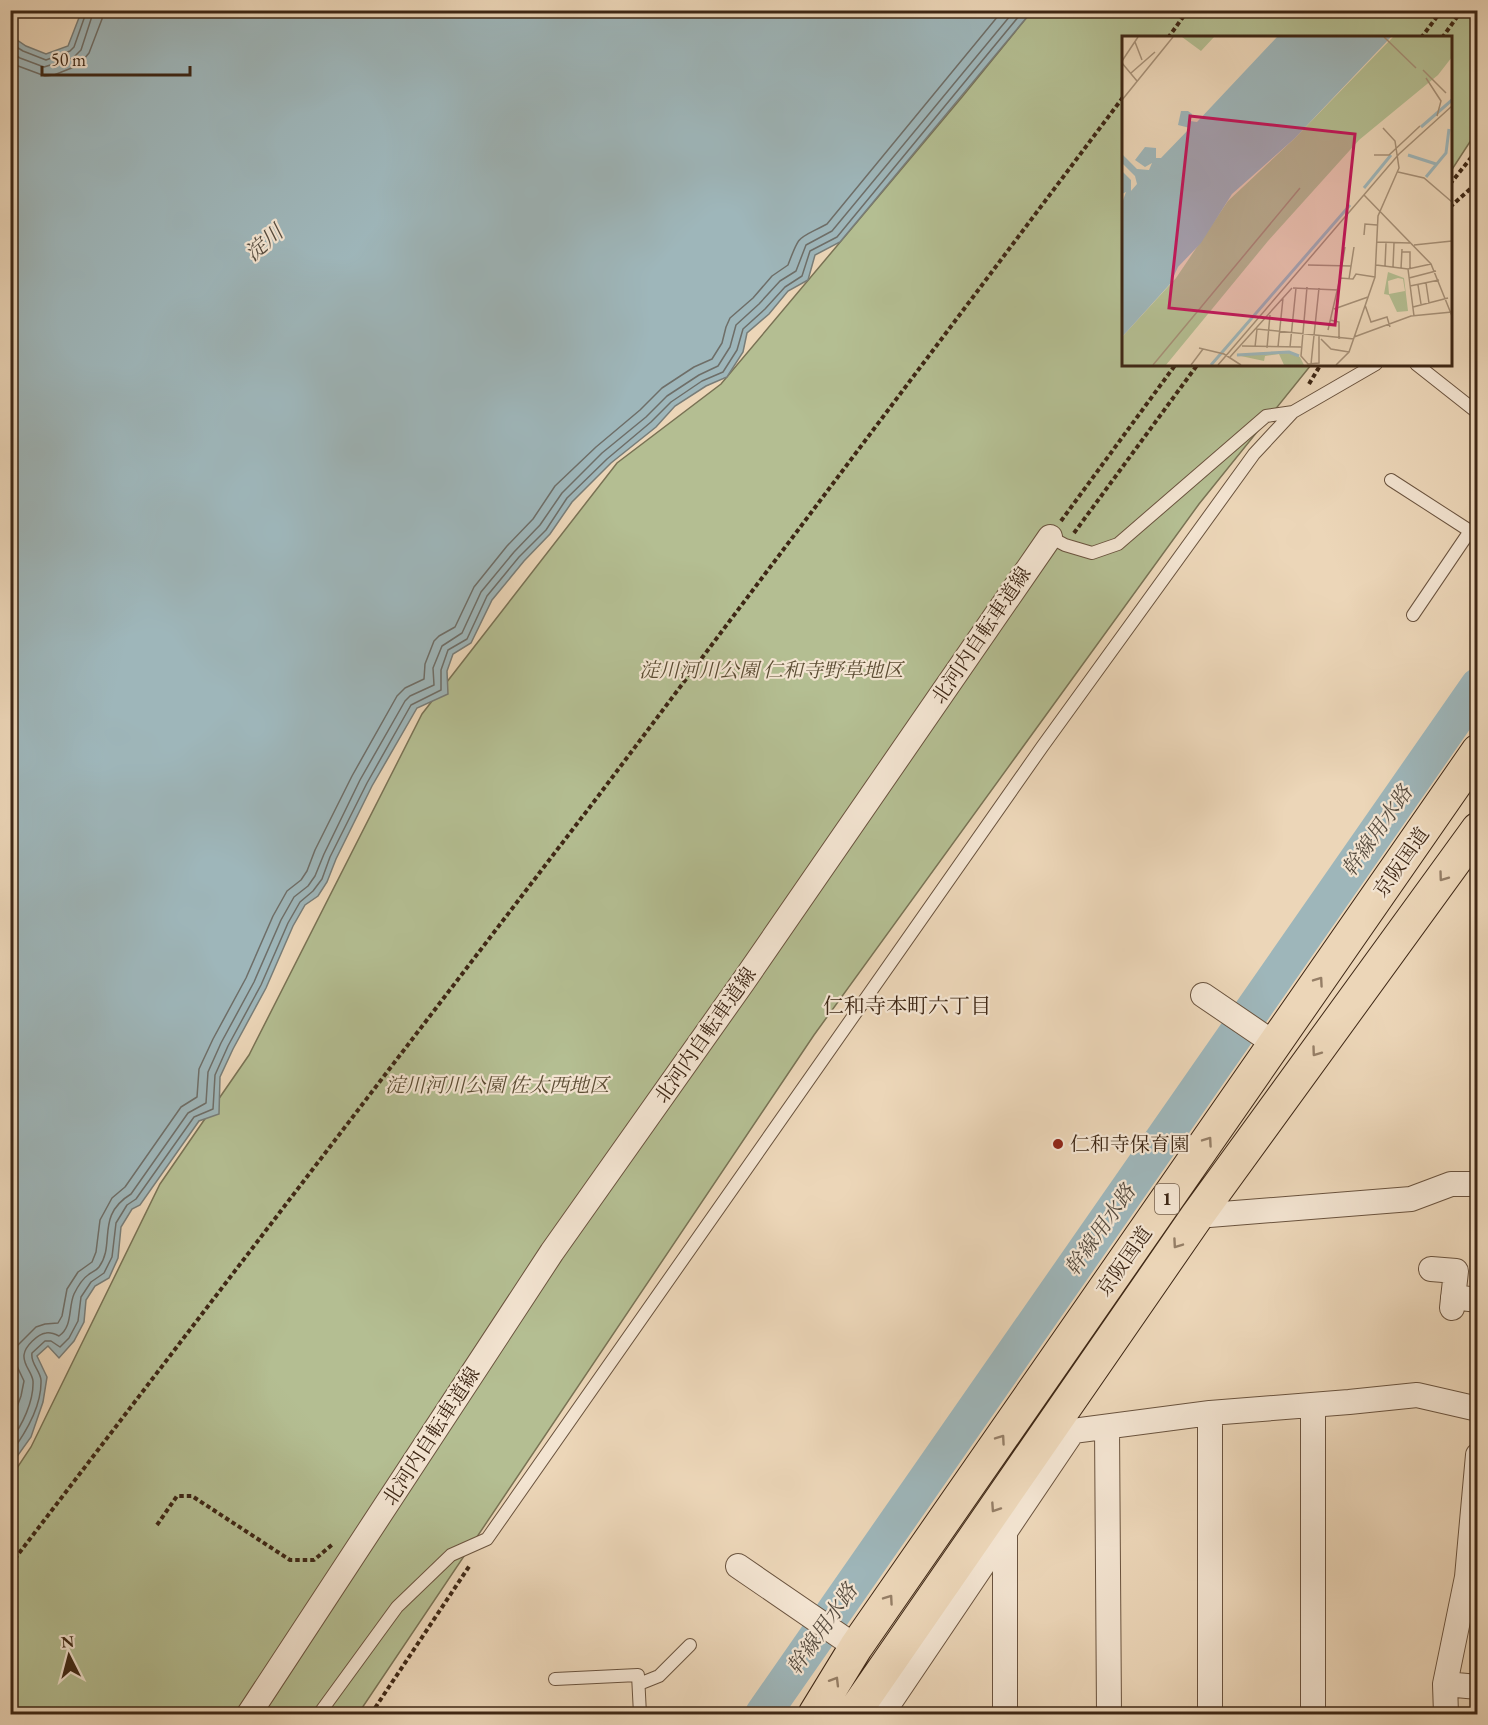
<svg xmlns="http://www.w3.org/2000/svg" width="1488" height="1725" font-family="'EB Garamond','Noto Serif JP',serif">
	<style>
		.green { fill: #b4be92; stroke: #797254; stroke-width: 1.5 }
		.water { fill: #9eb6ba; stroke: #787d78; stroke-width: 1.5 }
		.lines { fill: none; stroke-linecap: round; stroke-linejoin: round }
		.shore { stroke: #6e6e68; stroke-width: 1.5 }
		.river { stroke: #9eb6ba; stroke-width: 36 }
		.service-casing { stroke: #6a533e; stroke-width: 14 }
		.minor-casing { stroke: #6a533e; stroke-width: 26 }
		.trunk-casing { stroke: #3e2715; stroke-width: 35 }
		.path { stroke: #3e2715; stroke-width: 4; stroke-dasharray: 4.5 3; stroke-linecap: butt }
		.service { stroke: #f3e4d1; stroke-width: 12 }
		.minor { stroke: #f3e4d1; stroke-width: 24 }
		.trunk { stroke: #ecd6b8; stroke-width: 33 }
		.oneway { stroke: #957e66 }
		.poi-dot { fill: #8f2418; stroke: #f3e4d1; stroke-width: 2 }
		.labels { text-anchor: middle; stroke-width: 4.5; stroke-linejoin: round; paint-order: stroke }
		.shield { fill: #f3e4d1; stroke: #74604d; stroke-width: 1.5 }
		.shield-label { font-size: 18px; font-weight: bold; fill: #3e2715 }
		.street-label { font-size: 20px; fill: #3e2715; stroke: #f3e4d1 }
		.park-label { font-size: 20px; font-style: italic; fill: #5c4d34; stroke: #f3e4d1 }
		.poi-label { font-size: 20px; fill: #3e2715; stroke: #f3e4d1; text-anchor: start }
		.water-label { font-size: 21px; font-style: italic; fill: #564b3e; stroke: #f3e4d1 }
		.neighbourhood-label { font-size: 21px; fill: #3e2715; stroke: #f3e4d1 }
		.inset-river { fill: none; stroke: #9eb6ba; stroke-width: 3 }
		.inset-road { fill: none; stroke: #a69077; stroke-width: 1.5 }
		.view { fill: #c2185b; fill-opacity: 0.15; stroke: #c2185b; stroke-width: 3 }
		.inset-edge { fill: none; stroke: #3e2715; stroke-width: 3 }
	</style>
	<rect width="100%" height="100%" fill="#ecd6b8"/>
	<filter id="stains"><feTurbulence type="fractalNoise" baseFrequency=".00333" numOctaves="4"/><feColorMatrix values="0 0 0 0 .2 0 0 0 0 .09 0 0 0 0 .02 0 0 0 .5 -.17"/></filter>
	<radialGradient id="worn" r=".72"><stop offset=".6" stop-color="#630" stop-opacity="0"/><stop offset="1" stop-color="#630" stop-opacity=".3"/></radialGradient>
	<path class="green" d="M1032 11H1477V131L1451 171 1450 38H1124V364L1311 365 1199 504 814 1035 358 1714H11V1477L31 1447 160 1184 249 1055 422 714 617 463 721 384 962 97Z"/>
	<path class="water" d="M82 10 1032 11 840 242 815 255 808 280 788 291 769 314 747 333 743 352 727 377 706 386 675 406 656 427 611 463 572 502 550 534 524 561 492 600 471 643 453 654 447 671 448 694 417 708 372 786 336 859 327 882 318 896 305 905 293 926 266 988 233 1049 220 1077 219 1114 199 1121 140 1205 132 1209 121 1227 118 1258 109 1278 95 1286 86 1300 84 1322 74 1341 59 1358 48 1346 37 1356 47 1377 43 1402 31 1437 11 1465 10 105 13 101 10 86 11 36 26 46 46 54 68 46Z"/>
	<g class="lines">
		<path class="shore" d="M10 43 23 51 46 60 70 51 74 47 87 10
			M10 52 20 58 44 67 73 58 81 50 94 10
			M10 63 45 76 54 75 79 65 89 53 102 19 103 10
			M10 1426 21 1396 24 1381 15 1362 17 1346 36 1327 45 1324 58 1323 62 1316 67 1289 78 1272 92 1262 96 1252 100 1220 112 1198 125 1187 181 1107 197 1097 199 1069 213 1039 246 978 273 916 287 891 301 880 307 871 315 850 352 776 397 696 405 688 424 679 425 664 434 641 439 636 455 627 474 587 507 546 533 519 555 486 596 447 640 410 662 388 694 367 712 359 722 343 726 327 730 318 753 298 772 276 788 265C800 233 797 240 827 224L1003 10
			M10 1441C22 1426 34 1401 33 1381 32 1372 23 1365 24 1355 25 1346 38 1334 46 1333 51 1332 55 1334 59 1336 73 1326 68 1308 74 1294 77 1288 82 1279 88 1275 91 1272 96 1271 99 1267 116 1244 95 1216 131 1194L188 1113 206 1103 208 1072 221 1043 254 982 281 920 294 897 308 886 315 876 324 854 360 780 405 701 410 696 434 685 433 668 442 646 462 633 481 592 514 552 540 525 562 493 602 453 646 417 667 396 699 375 718 366 730 347 736 325 759 304 780 281 796 271 806 245 832 231 1015 10
			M10 1454C25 1434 42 1406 41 1380 40 1370 30 1363 32 1353L45 1341H51L60 1347 69 1338 78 1321 81 1297 91 1282 104 1273 112 1257 116 1223 127 1205 136 1199 194 1117 213 1109 215 1075 228 1046 261 985 288 923 300 902 313 891 322 879 330 857 367 783 411 705 441 690V670L448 650 467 639 487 596 519 557 546 530 567 498 607 459 651 422 671 402 702 381 723 372 737 350 743 329 765 309 785 287 802 276 810 251 837 237 1024 10"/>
		<path class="river" d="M763 1714 1478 686"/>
		<g class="service-casing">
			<path id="service" d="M1416 364 1478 413
				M1391 480 1470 531 1413 615
				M1050 537 1065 545 1092 553 1118 544 1266 416 1293 412
				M555 1679 638 1675 640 1714
				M639 1684 659 1676 690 1645
				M319 1714 397 1607 451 1555 487 1539 1042 747 1254 454 1293 412 1376 364"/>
		</g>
		<g class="minor-casing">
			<path id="minor" d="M1203 995 1275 1044
				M1197 1216 1411 1199 1451 1184H1478
				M1431 1269 1456 1271 1452 1308
				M1453 1297 1478 1300
				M1313 1405V1714
				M1210 1413V1714
				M1052 1424 1073 1431 1210 1413 1349 1402 1417 1395 1478 1409
				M1107 1427 1109 1714
				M738 1566 856 1647
				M1445 1684 1478 1687
				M249 1714 552 1252 743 982 1050 537
				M882 1714 1073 1431
				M1005 1714V1533
				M1446 1714 1445 1684 1467 1577 1478 1455"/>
		</g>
		<g class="trunk-casing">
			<path id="trunk" d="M815 1714 856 1647 1478 751
				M853 1714 1197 1216 1478 829"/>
		</g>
		<path class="path" d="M1168 38 1188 10
			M1421 38 1442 10
			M1442 38 1462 10
			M1450 184 1478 149
			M1450 207 1478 182
			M1309 384 1321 364
			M1061 521 1176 364
			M1074 533 1198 364
			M157 1525 177 1496H192L290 1560H314L334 1543
			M10 1565 599 795 1124 96
			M371 1714 470 1565"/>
		<use href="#service" class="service"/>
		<use href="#minor" class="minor"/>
		<use href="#trunk" class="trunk"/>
	</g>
	<defs><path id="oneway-chevron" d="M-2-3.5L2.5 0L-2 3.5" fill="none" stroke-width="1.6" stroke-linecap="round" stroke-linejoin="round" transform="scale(1.5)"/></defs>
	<g class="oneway">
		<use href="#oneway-chevron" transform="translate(1443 877) rotate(126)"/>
		<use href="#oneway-chevron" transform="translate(1319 981) rotate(-55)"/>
		<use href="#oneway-chevron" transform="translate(1316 1052) rotate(126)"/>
		<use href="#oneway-chevron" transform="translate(1208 1141) rotate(-55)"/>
		<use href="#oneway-chevron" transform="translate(1177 1244) rotate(125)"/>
		<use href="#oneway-chevron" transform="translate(1001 1439) rotate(-55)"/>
		<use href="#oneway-chevron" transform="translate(995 1508) rotate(124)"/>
		<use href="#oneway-chevron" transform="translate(889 1599) rotate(-55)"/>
		<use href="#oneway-chevron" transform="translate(835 1681) rotate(-59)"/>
	</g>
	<circle class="poi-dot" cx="1058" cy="1144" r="6"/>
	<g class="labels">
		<rect class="shield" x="1155" y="1184" width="24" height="30" rx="4.5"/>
		<g class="shield-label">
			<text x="1167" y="1205">1</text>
		</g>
		<g class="street-label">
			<text transform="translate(981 635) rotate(-56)" y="7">北河内自転車道線</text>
			<text transform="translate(1401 862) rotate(-55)" y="7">京阪国道</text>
			<text transform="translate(705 1035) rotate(-55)" y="7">北河内自転車道線</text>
			<text transform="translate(1124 1261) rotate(-55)" y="7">京阪国道</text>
			<text transform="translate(431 1436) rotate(-57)" y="7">北河内自転車道線</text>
		</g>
		<g class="park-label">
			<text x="771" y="677">淀川河川公園 仁和寺野草地区</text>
			<text x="497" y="1092">淀川河川公園 佐太西地区</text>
		</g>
		<g class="poi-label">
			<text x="1070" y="1151">仁和寺保育園</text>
		</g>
		<g class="water-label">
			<text transform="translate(264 243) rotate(-41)" y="7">淀川</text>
			<text transform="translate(1377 831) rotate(-55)" y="7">幹線用水路</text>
			<text transform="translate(1100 1230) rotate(-55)" y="7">幹線用水路</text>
			<text transform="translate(822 1629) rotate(-55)" y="7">幹線用水路</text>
		</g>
		<g class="neighbourhood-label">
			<text x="907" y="1013">仁和寺本町六丁目</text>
		</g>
	</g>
	<g transform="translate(1122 36)">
		<rect width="330" height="330" fill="#ecd6b8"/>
		<path d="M60 1H92L79 15ZM271 1H330V21L316 39 237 104 146 205 44 329H0V301L54 242 106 165 173 102ZM266 236 282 242 286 275 275 276 267 259 262 258ZM276 242 281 243 283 255 267 258 266 245ZM167 316 178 321 182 329H162L157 318 143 320 142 325 114 319Z" fill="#b4be92" fill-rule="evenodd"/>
		<path d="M155 1H269L173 102 110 158 79 207 56 231 48 248 0 301V167L4 156 0 158V135L9 144V155L15 148 13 140 0 127V118L15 133 27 134 30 127 23 131 13 124 23 111 34 112V122H39L68 92 56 89 59 75H66L70 78 68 85 75 86Z" fill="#9eb6ba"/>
		<path class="inset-river" d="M299 91 330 64M286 119 314 128M304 141 324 117 327 93M242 152 269 119M115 319 167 316 177 320M89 329 228 169"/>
		<path class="inset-road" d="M262 1 294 32M13 6 20 24M0 25 16 1M0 27 15 45M301 34 324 57M9 37 33 16M304 42 319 65 315 80M0 64 51 1M252 119H267L298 90M276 136 302 142 330 166M242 159 309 228 330 280M242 199 243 188 255 189M255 206 288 207M292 209 330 205M280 216H288V233M186 229 229 230M220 229 223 211M254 229 286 233 309 228M263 230 264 207M271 231 272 207M279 233 280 213M286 233 292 280M287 242 314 235M227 243 232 211M304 247 307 267M296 249 299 268M288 250 317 244M185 251 179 320 186 328 197 327V300M171 252 216 254M243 269 249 286 265 281 268 291M291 271 326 262M212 273 246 261M208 284 217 286V303M206 294 218 242 231 243 234 238 253 241M232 301 289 280 330 276M199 303 209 313 227 316M120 310 179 311M133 311 135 293 232 303M156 311 161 262M168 311 174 252M77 312 102 318 119 329M145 312 148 279M108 321 170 252M189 328 197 252M31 329 178 152M69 329 81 313M96 329 277 118 330 70M214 329 227 316 253 241 256 180 277 132 273 105 261 92"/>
		<path class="view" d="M68 80 233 98 213 289 47 272Z"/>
		<rect width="330" height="330" class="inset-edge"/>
	</g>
	<rect width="1488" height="1725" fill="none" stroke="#ecd6b8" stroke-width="36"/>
	<rect x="12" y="12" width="1464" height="1701" fill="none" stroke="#3e2715" stroke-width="3"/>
	<rect x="18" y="18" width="1452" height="1689" fill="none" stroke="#3e2715" stroke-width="1.5"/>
	<g transform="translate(69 1656) rotate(354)" stroke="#f3e4d1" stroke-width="4.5" paint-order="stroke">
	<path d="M0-4.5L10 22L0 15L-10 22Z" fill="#3e2715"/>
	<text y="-9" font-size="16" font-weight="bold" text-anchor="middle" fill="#3e2715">N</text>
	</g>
	<path d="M42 66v9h148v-9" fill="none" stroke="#3e2715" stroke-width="3"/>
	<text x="51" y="66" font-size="18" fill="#3e2715" stroke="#f3e4d1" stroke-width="4.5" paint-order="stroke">50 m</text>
	<rect width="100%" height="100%" filter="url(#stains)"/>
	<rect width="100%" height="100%" fill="url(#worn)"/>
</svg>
